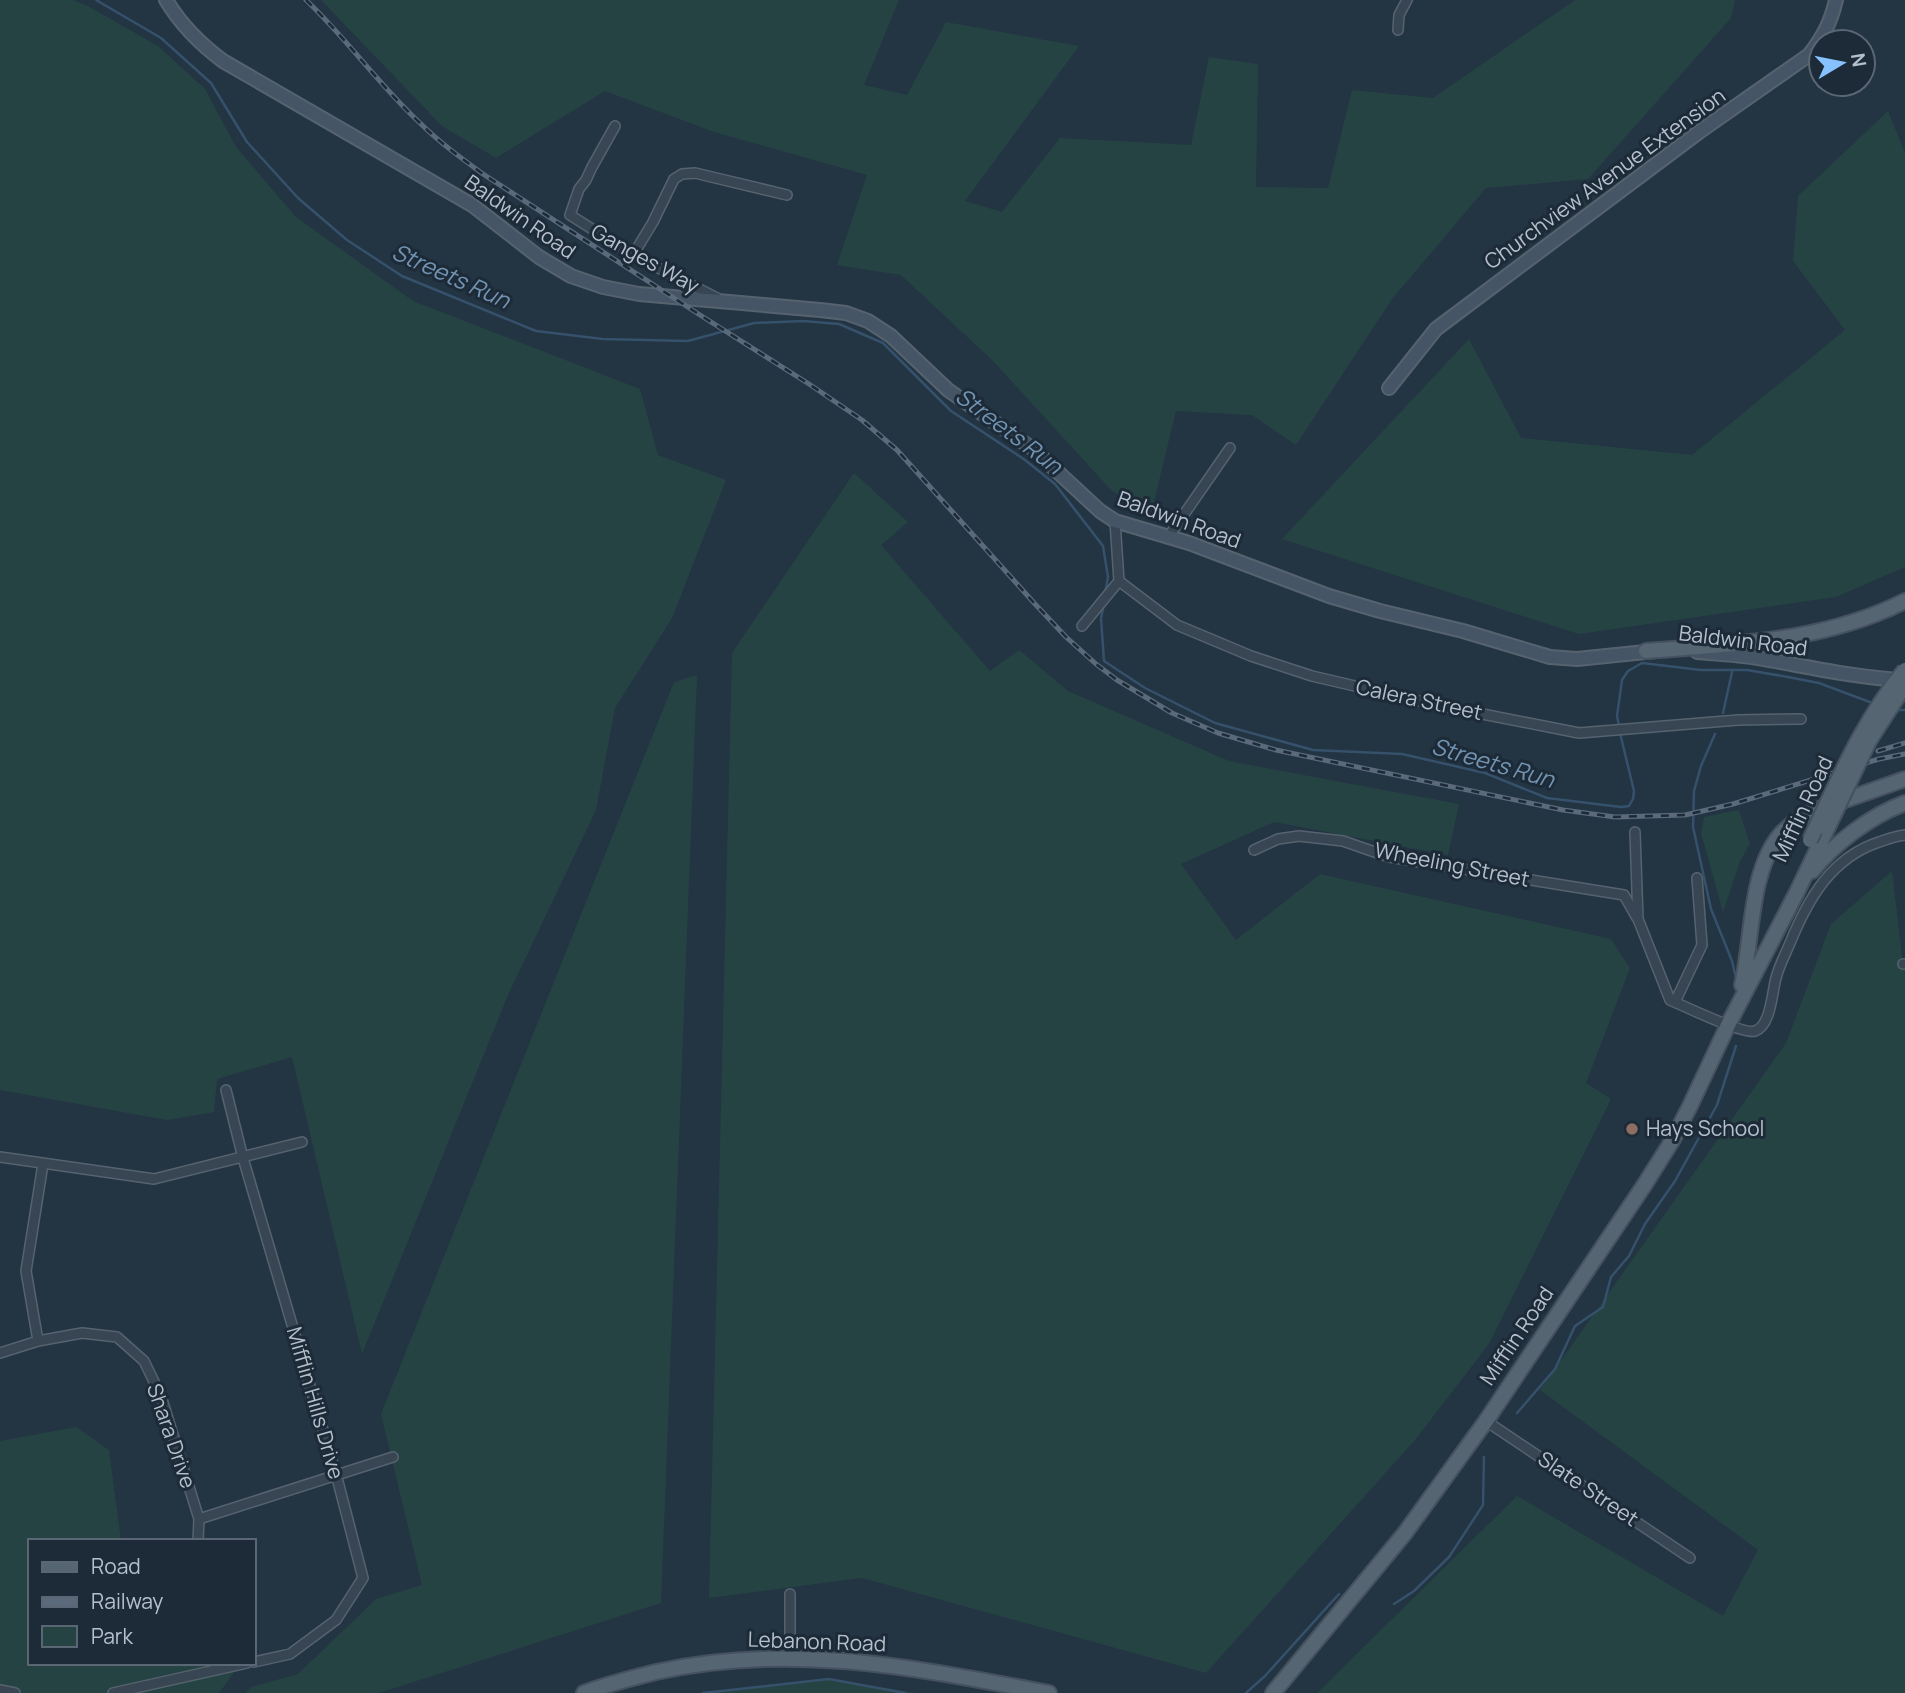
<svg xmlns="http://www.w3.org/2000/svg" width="1905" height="1693" font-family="Manrope,sans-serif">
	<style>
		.green { fill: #264344 }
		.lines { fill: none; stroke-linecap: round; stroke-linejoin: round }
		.stream { stroke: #36516b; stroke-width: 2.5 }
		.street-casing { stroke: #56636f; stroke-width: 12 }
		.secondary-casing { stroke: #56636f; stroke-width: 16 }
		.primary-casing { stroke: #45515e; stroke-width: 18 }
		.street { stroke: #384552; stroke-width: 9 }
		.secondary { stroke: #465566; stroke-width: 12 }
		.primary { stroke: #566572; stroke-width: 14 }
		.rail-casing { stroke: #5a6a7a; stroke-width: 5 }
		.rail { stroke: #1d2a37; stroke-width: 2.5; stroke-dasharray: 8; stroke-linecap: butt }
		.primary-bridge-casing { stroke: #45515e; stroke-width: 18; stroke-linecap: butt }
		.primary-bridge { stroke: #566572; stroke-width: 14 }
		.education-dot { fill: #8d6e63; stroke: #1d2a37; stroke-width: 2.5 }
		.labels { text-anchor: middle; stroke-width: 6; stroke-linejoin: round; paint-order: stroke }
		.street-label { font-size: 21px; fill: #b5c0cc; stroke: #1d2a37 }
		.poi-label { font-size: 21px; fill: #b5c0cc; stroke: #1d2a37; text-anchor: start }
		.water-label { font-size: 23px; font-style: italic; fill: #7294b2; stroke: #1d2a37 }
	</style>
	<rect width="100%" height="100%" fill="#233443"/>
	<path class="green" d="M0 0H73L86 5 158 46 205 89 236 147 296 217 413 301 640 389 658 455 726 480 672 618 615 708 596 810 508 995 362 1354 292 1057 217 1079 214 1112 167 1120 0 1090Z
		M321 0H899L864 85 907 95 946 22 1079 46 965 201 1002 212 1060 138 1191 145 1209 57 1258 64 1256 187 1328 188 1352 90 1433 98 1575 0H1735L1731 18 1588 179 1486 188 1392 299 1296 445 1252 415 1176 411 1151 514 1111 490 994 362 901 275 837 265 867 175 714 132 605 91 496 158 442 126Z
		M1888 111 1905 153V567L1836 597 1579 634 1282 539 1469 339 1521 438 1692 455 1845 330 1793 261 1798 196Z
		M854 473 908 522 881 545 990 671 1019 650 1068 691 1229 761 1459 804 1448 855 1274 822 1181 864 1236 940 1320 874 1611 939 1630 968 1586 1083 1611 1099 1489 1344 1415 1440 1206 1673 862 1578 709 1598 732 653Z
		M697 675 661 1603 379 1693H246L251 1687 298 1674 376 1599 422 1585 381 1414 674 682Z
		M1739 810 1750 844 1740 861 1723 912 1701 833 1704 817Z
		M1892 871 1903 964H1905V1693H1317L1517 1496 1723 1616 1758 1550 1540 1390 1786 1043 1831 924Z
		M76 1427 109 1450 121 1541H30V1663H241L219 1693H0V1441Z
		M829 1679 917 1693H703Z"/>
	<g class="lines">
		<path class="stream" d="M96 0 161 38 211 83 247 142 298 198 347 240 402 276 536 331 603 339 688 341 754 323 803 321 839 324 883 343 951 411 1025 460 1055 484 1103 546 1108 577 1105 594
			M1104 604 1101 618 1104 661 1145 688 1215 723 1313 750 1402 754 1485 773 1547 798 1621 807 1629 806 1633 799 1634 791 1620 733
			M1894 710H1905
			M1723 713 1732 672
			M1619 726 1617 716 1622 680 1628 671 1642 663 1701 670H1747L1788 677 1819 683 1875 704
			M1715 734 1701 766 1694 791 1693 827 1711 909 1732 961 1736 978
			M1517 1413 1555 1369 1575 1326 1603 1307 1611 1277 1629 1256 1645 1224 1675 1181 1717 1105 1736 1046
			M1394 1604 1414 1591 1449 1557 1483 1505 1484 1457
			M703 1693 829 1679 905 1693
			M1246 1693 1265 1676 1339 1594"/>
		<g class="street-casing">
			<path id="street" d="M1398 30 1399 15 1407 0
				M615 126 592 167 586 180 579 189 570 215 633 255 717 298
				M633 255 653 222 674 179 682 174 695 173 787 195
				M1115 521 1119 581 1177 625 1251 656 1312 676 1432 704 1579 733 1738 720 1801 719
				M1169 536 1230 448
				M1082 626 1119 581
				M1635 832 1638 919 1670 1000C1684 1006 1744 1035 1755 1031 1771 1026 1772 992 1776 978 1779 966 1785 955 1790 943 1808 899 1831 858 1879 842 1888 839 1896 836 1905 835
				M1254 850 1278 839 1299 836 1343 841 1389 857 1624 895 1637 918
				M1903 964H1905
				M1675 1002 1702 945 1697 878
				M226 1090 243 1158 336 1474 363 1578 336 1620 290 1654 254 1662
				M0 1157 154 1179 302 1142
				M38 1341 26 1271 43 1164
				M0 1353 38 1341 82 1333 117 1337 144 1361 161 1396 199 1519 198 1541
				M1486 1421 1690 1558
				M199 1519 393 1457
				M790 1594V1658
				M0 1690 15 1693
				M113 1693 247 1663"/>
		</g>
		<g class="secondary-casing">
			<path id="secondary" d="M166 0C181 25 200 44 223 61L472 205 539 257 571 276 603 287 639 294 820 310 846 313 868 321 891 336 948 390 1033 449 1100 511 1115 521 1189 543 1329 596 1380 611 1463 631 1550 657 1577 659 1655 651
				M1389 388 1436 329 1699 132 1809 55C1823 37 1831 22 1836 0
				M1697 652C1719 654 1742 655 1763 659 1810 667 1857 678 1905 680"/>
		</g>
		<g class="primary-casing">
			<path id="primary" d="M1646 651C1734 644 1824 642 1905 601
				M1812 871C1835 843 1870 816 1905 803
				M1742 985C1753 938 1749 873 1780 835 1789 825 1800 818 1811 812L1905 779
				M584 1693C607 1684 632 1678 656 1672 790 1642 917 1668 1049 1693
				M1273 1693 1405 1533 1486 1421 1645 1184 1672 1141 1690 1106 1728 1025 1797 892 1827 829"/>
		</g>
		<use href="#street" class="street"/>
		<use href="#secondary" class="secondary"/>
		<use href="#primary" class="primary"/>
		<g class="rail-casing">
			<path id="rail" d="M306 0C347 39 379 85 420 123 439 142 461 158 483 174L700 315 809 384 862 420 897 450 1035 604 1066 637 1096 664 1117 680 1172 713 1218 733 1276 750 1563 810 1615 817 1685 815 1733 804 1879 759 1905 754
				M1878 751 1905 743"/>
		</g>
		<use href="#rail" class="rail"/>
		<g class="primary-bridge-casing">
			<path id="primary-bridge" d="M1827 829 1869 741 1905 685
				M1810 840C1838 781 1863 720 1905 670"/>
		</g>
		<use href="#primary-bridge" class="primary-bridge"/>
	</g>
	<circle class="education-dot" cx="1632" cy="1129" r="7"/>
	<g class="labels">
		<g class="street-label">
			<text transform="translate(1605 179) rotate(-36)" y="7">Churchview Avenue Extension</text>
			<text transform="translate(520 217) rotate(35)" y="7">Baldwin Road</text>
			<text transform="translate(645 259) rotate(29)" y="7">Ganges Way</text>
			<text transform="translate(1179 520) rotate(20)" y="7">Baldwin Road</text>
			<text transform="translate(1743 641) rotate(7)" y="7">Baldwin Road</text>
			<text transform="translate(1419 700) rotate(12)" y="7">Calera Street</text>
			<text transform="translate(1803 809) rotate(-65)" y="7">Mifflin Road</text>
			<text transform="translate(1452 865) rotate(11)" y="7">Wheeling Street</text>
			<text transform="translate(1517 1336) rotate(-56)" y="7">Mifflin Road</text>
			<text transform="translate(315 1403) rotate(74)" y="7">Mifflin Hills Drive</text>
			<text transform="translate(171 1436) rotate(71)" y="7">Shara Drive</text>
			<text transform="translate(1588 1489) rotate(34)" y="7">Slate Street</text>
			<text transform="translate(817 1642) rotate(2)" y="7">Lebanon Road</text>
		</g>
		<g class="poi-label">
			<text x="1646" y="1136">Hays School</text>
		</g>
		<g class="water-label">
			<text transform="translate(451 276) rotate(24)" y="8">Streets Run</text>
			<text transform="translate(1009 431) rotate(37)" y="8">Streets Run</text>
			<text transform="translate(1493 763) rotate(16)" y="8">Streets Run</text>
		</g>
	</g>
	<rect x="28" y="1539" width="228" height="126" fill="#1d2a37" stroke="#5a6673" stroke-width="2"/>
	<rect x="42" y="1562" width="35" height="10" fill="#566572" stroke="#5a6673" stroke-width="2"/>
	<text x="91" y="1574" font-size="21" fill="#b5c0cc">Road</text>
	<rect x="42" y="1597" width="35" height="10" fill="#5a6a7a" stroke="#5a6673" stroke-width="2"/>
	<text x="91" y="1609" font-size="21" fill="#b5c0cc">Railway</text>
	<rect x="42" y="1626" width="35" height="21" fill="#264344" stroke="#5a6673" stroke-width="2"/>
	<text x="91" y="1644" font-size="21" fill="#b5c0cc">Park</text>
	<g transform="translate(1842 63) rotate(80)"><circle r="33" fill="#1d2a37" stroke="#5a6673" stroke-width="2"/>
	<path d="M0-5L12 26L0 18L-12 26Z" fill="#87c1ff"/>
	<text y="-10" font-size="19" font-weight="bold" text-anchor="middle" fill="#b5c0cc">N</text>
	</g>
</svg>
